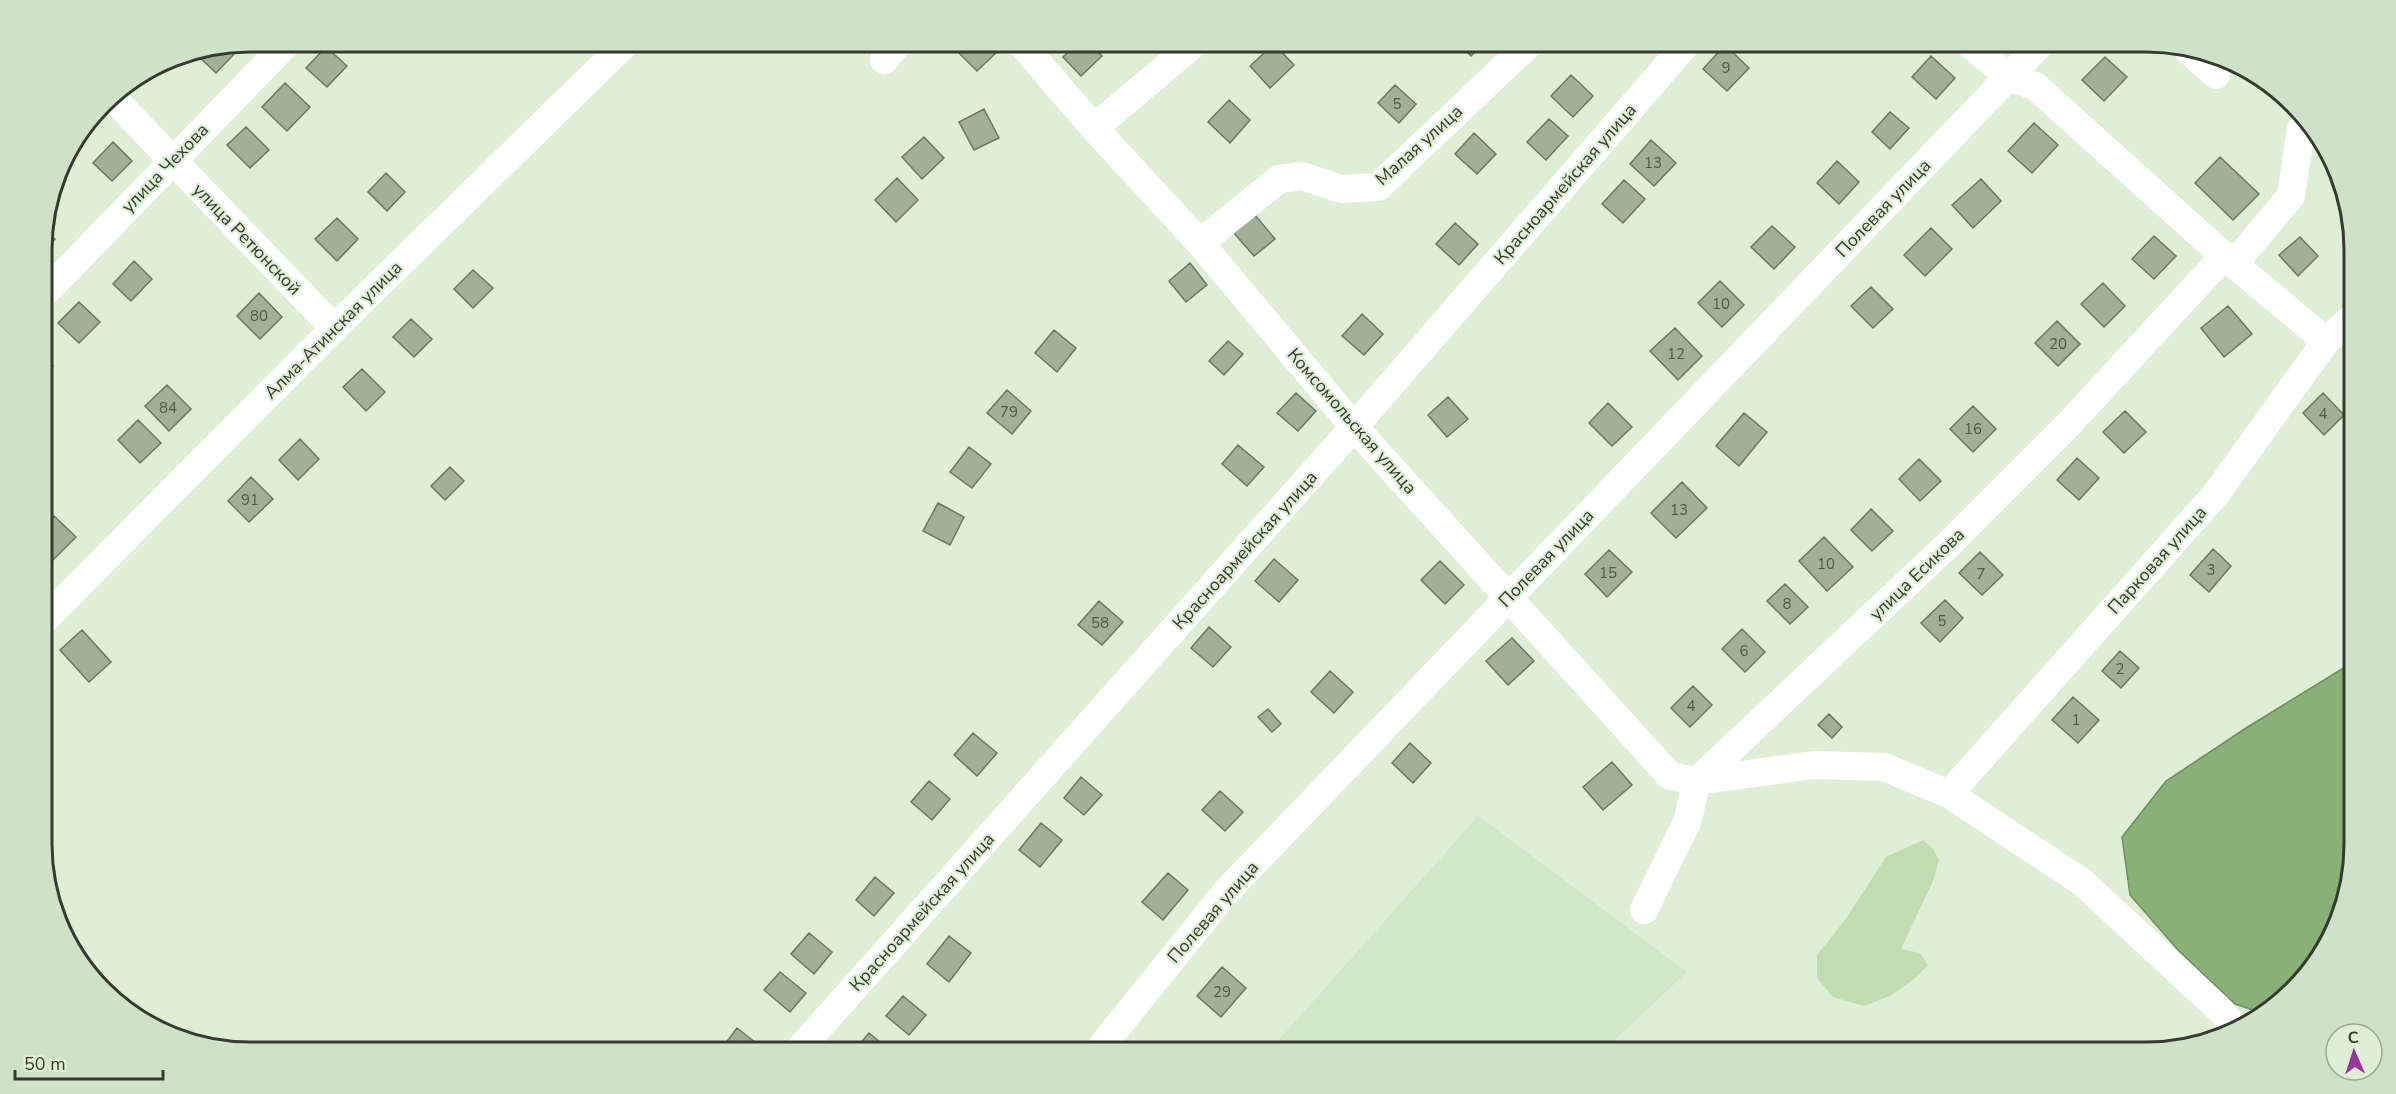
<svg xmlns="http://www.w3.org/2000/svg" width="2396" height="1094" font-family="'Nunito Sans',sans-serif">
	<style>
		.built { fill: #d1e7c7 }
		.green { fill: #bfddb1 }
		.water { fill: #89b077; stroke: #708d62; stroke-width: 1.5 }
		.building { fill: #a1b199; stroke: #697862; stroke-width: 1.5 }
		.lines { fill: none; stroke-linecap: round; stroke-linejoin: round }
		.minor { stroke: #fff; stroke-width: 28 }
		.labels { text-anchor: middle; stroke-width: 4.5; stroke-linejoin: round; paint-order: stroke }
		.number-label { font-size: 15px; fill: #50584b }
		.street-label { font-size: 18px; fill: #353b31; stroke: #deefd6 }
		.rim { fill: none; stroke: #353b31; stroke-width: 3 }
	</style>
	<rect width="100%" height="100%" fill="#deefd6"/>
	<path class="built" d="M1478 816 1687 972 1602 1052H1268Z"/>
	<path class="green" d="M1923 840 1933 849 1939 860 1933 881 1901 949 1920 953 1928 965 1914 979 1890 996 1864 1006 1833 997 1817 978V955L1845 920 1886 857Z"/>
	<path class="water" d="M2353 662 2354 844 2338 924 2303 981 2265 1014 2235 1004 2178 950 2130 895 2122 837 2166 781 2246 728Z"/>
	<path class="building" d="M965 42H995L1001 48 977 71 956 50Z
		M1079 42H1089L1102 56 1081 76 1063 57Z
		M1456 42H1485L1471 56Z
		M1274 44 1294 65 1270 88 1250 66Z
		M1725 45 1749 68 1727 91 1703 69Z
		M230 46 236 52 216 73 195 53Z
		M326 47 347 66 327 87 306 68Z
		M1931 56 1955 78 1936 99 1912 77Z
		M2105 57 2127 77 2104 101 2082 80Z
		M1571 75 1593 96 1573 117 1551 96Z
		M285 83 310 107 287 131 262 107Z
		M1395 85 1416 104 1399 123 1378 103Z
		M1229 100 1250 120 1230 143 1208 122Z
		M984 109 999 138 974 150 959 122Z
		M1890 112 1909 128 1890 149 1872 132Z
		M1549 119 1568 136 1546 160 1527 142Z
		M2034 123 2058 145 2032 173 2008 151Z
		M246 127 269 150 250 168 227 145Z
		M1474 133 1496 154 1477 174 1455 154Z
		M924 137 944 158 922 179 902 157Z
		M1651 140 1676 163 1654 186 1630 164Z
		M113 142 132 161 112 181 93 163Z
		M2220 157 2259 194 2233 220 2195 183Z
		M1837 161 1859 182 1839 204 1817 183Z
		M386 173 405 192 387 211 368 192Z
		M897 178 918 200 896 222 875 200Z
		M1981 179 2001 201 1973 228 1952 205Z
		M1624 180 1645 199 1623 223 1602 204Z
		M1255 215 1275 239 1254 256 1234 233Z
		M337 218 358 239 337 261 315 239Z
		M1455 223 1478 244 1459 265 1436 244Z
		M1772 226 1795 247 1774 269 1751 247Z
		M1931 228 1952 249 1925 276 1904 255Z
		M44 229 55 239 43 253 42 236Z
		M2154 236 2176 256 2154 279 2132 259Z
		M2300 237 2318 256 2298 276 2279 255Z
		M134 261 152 279 131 301 113 284Z
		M1190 263 1207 285 1186 302 1169 281Z
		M473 270 493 288 473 308 454 289Z
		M1720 281 1744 305 1722 327 1698 303Z
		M2103 283 2125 306 2104 327 2081 304Z
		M1871 287 1893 309 1873 328 1851 306Z
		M259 293 282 317 260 339 237 316Z
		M79 302 100 322 79 343 58 323Z
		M2228 306 2252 334 2224 357 2201 328Z
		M1362 314 1383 334 1364 355 1342 336Z
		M411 319 432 339 414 357 393 337Z
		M2057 321 2080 344 2058 366 2035 343Z
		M1675 328 1702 356 1678 380 1650 351Z
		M1054 330 1076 348 1057 372 1035 353Z
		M1228 341 1243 354 1224 375 1209 361Z
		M43 357 53 366 43 376Z
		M362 369 385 392 366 411 343 387Z
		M167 385 191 409 169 431 145 406Z
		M1007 390 1031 411 1012 434 987 413Z
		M1296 393 1316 411 1298 431 1277 413Z
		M2323 393 2344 415 2324 435 2303 413Z
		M1448 397 1468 419 1447 437 1428 415Z
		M1608 403 1632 427 1612 446 1589 423Z
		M1973 406 1996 429 1973 452 1950 429Z
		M2125 411 2146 432 2124 453 2103 432Z
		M1744 413 1767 432 1739 466 1716 446Z
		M138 420 161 443 140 463 118 440Z
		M300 439 319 459 298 480 279 460Z
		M1238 445 1264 467 1247 486 1222 464Z
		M969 447 991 464 972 488 950 472Z
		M2077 458 2099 478 2079 500 2057 480Z
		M1919 459 1941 481 1920 501 1899 479Z
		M450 467 464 481 445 500 431 486Z
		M251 477 273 499 249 522 228 501Z
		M1682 482 1707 508 1676 538 1651 513Z
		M938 503 964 517 950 545 923 531Z
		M1871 509 1893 531 1872 551 1851 530Z
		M54 516 76 537 51 562 43 555V528Z
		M1824 537 1853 567 1827 591 1799 561Z
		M2213 549 2231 566 2209 592 2190 575Z
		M1609 550 1632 572 1607 597 1585 574Z
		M1980 552 2003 575 1982 595 1959 573Z
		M1274 559 1298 580 1279 602 1255 581Z
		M1440 561 1464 585 1445 604 1421 580Z
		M1785 584 1808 607 1790 624 1767 601Z
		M1945 600 1963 618 1940 642 1921 623Z
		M1099 601 1123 622 1102 645 1078 625Z
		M1209 627 1231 647 1213 667 1191 648Z
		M1742 629 1765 652 1745 672 1722 649Z
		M82 630 111 662 89 682 60 650Z
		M1512 638 1534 661 1508 685 1486 661Z
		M2120 651 2139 668 2121 688 2102 671Z
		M1330 671 1353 692 1334 713 1311 692Z
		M1693 686 1712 705 1690 727 1671 708Z
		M2073 697 2099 720 2078 743 2052 720Z
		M1268 709 1281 724 1272 732 1258 717Z
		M1829 714 1842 727 1832 738 1818 725Z
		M973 733 997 753 977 776 954 755Z
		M1410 743 1431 763 1413 783 1392 763Z
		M1612 762 1632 785 1603 810 1583 787Z
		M1081 777 1102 795 1084 815 1064 798Z
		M929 781 950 799 932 820 911 802Z
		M1220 791 1243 812 1225 831 1202 810Z
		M1041 823 1062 840 1040 867 1019 850Z
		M1168 873 1188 890 1163 920 1142 902Z
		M875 877 894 893 874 916 856 900Z
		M809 933 832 952 814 974 791 954Z
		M949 936 971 953 949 982 927 964Z
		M1222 967 1246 988 1221 1017 1197 996Z
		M780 972 806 993 790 1012 764 990Z
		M903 996 926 1015 909 1035 886 1016Z
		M737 1028 760 1046 755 1052H719Z
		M869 1033 892 1052H853Z"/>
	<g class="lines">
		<path class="minor" d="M1020 42 1094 128 1200 243 1354 427 1670 776 1697 781 1813 765 1884 767 1949 794 2082 882 2218 1008 2234 1026
			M1967 42 2009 77 2035 86 2224 256 2326 341
			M2188 50 2216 75
			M884 60 900 42
			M111 96 334 328
			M1094 128 1196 42
			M1200 243 1279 179 1302 176 1341 189 1378 187 1531 42
			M2234 264 2291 196 2301 129
			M43 295 288 42
			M43 621 334 328 627 42
			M1949 794 2216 494 2326 341 2353 317
			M1644 910 1687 822 1697 781 1950 543 2067 426 2224 256
			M797 1052 1354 427 1688 42
			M1097 1052 1226 892 2042 42"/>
	</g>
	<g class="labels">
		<g class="number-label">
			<text x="1726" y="73">9</text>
			<text x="1397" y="109">5</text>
			<text x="1653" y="168">13</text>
			<text x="1721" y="309">10</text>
			<text x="259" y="321">80</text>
			<text x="2058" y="349">20</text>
			<text x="1676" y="359">12</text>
			<text x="168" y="413">84</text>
			<text x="1009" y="417">79</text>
			<text x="2323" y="419">4</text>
			<text x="1973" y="434">16</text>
			<text x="250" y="505">91</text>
			<text x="1679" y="515">13</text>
			<text x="1826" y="569">10</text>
			<text x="2211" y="575">3</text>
			<text x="1608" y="578">15</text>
			<text x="1981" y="579">7</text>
			<text x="1787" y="609">8</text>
			<text x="1942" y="626">5</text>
			<text x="1100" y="628">58</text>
			<text x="1744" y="656">6</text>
			<text x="2120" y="674">2</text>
			<text x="1691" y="711">4</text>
			<text x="2076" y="725">1</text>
			<text x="1222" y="997">29</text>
		</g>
		<g class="street-label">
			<text transform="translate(1419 145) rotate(-42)" y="6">Малая улица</text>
			<text transform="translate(165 168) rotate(-46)" y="6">улица Чехова</text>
			<text transform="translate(1565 184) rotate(-49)" y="6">Красноармейская улица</text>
			<text transform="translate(1883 208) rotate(-46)" y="6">Полевая улица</text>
			<text transform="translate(247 239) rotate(46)" y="6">улица Ретюнской</text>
			<text transform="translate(333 330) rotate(-45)" y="6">Алма-Атинская улица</text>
			<text transform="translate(1352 421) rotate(49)" y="6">Комсомольская улица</text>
			<text transform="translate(1245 550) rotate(-48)" y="6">Красноармейская улица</text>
			<text transform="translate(1546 558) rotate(-46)" y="6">Полевая улица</text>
			<text transform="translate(2157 560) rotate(-48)" y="6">Парковая улица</text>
			<text transform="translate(1917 574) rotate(-44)" y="6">улица Есикова</text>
			<text transform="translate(922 912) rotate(-48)" y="6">Красноармейская улица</text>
			<text transform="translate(1213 912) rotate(-49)" y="6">Полевая улица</text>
		</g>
	</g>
	<path d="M0 0H2396V1094H0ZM250 52H2146A198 198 0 0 1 2344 250V844A198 198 0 0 1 2146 1042H250A198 198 0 0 1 52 844V250A198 198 0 0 1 250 52Z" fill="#d0e1c9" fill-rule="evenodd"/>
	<path class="rim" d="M250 52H2146A198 198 0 0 1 2344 250V844A198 198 0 0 1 2146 1042H250A198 198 0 0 1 52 844V250A198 198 0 0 1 250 52Z"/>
	<g transform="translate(2354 1052) rotate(357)"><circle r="28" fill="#deefd6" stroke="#9aa794" stroke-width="1.5"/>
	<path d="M0-4.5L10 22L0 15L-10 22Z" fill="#97359d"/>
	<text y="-9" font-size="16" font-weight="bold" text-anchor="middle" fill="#353b31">С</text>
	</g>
	<path d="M15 1070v9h148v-9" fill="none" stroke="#353b31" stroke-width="3"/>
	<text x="24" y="1070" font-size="18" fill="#353b31" stroke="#deefd6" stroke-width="4.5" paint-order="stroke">50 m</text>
</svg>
